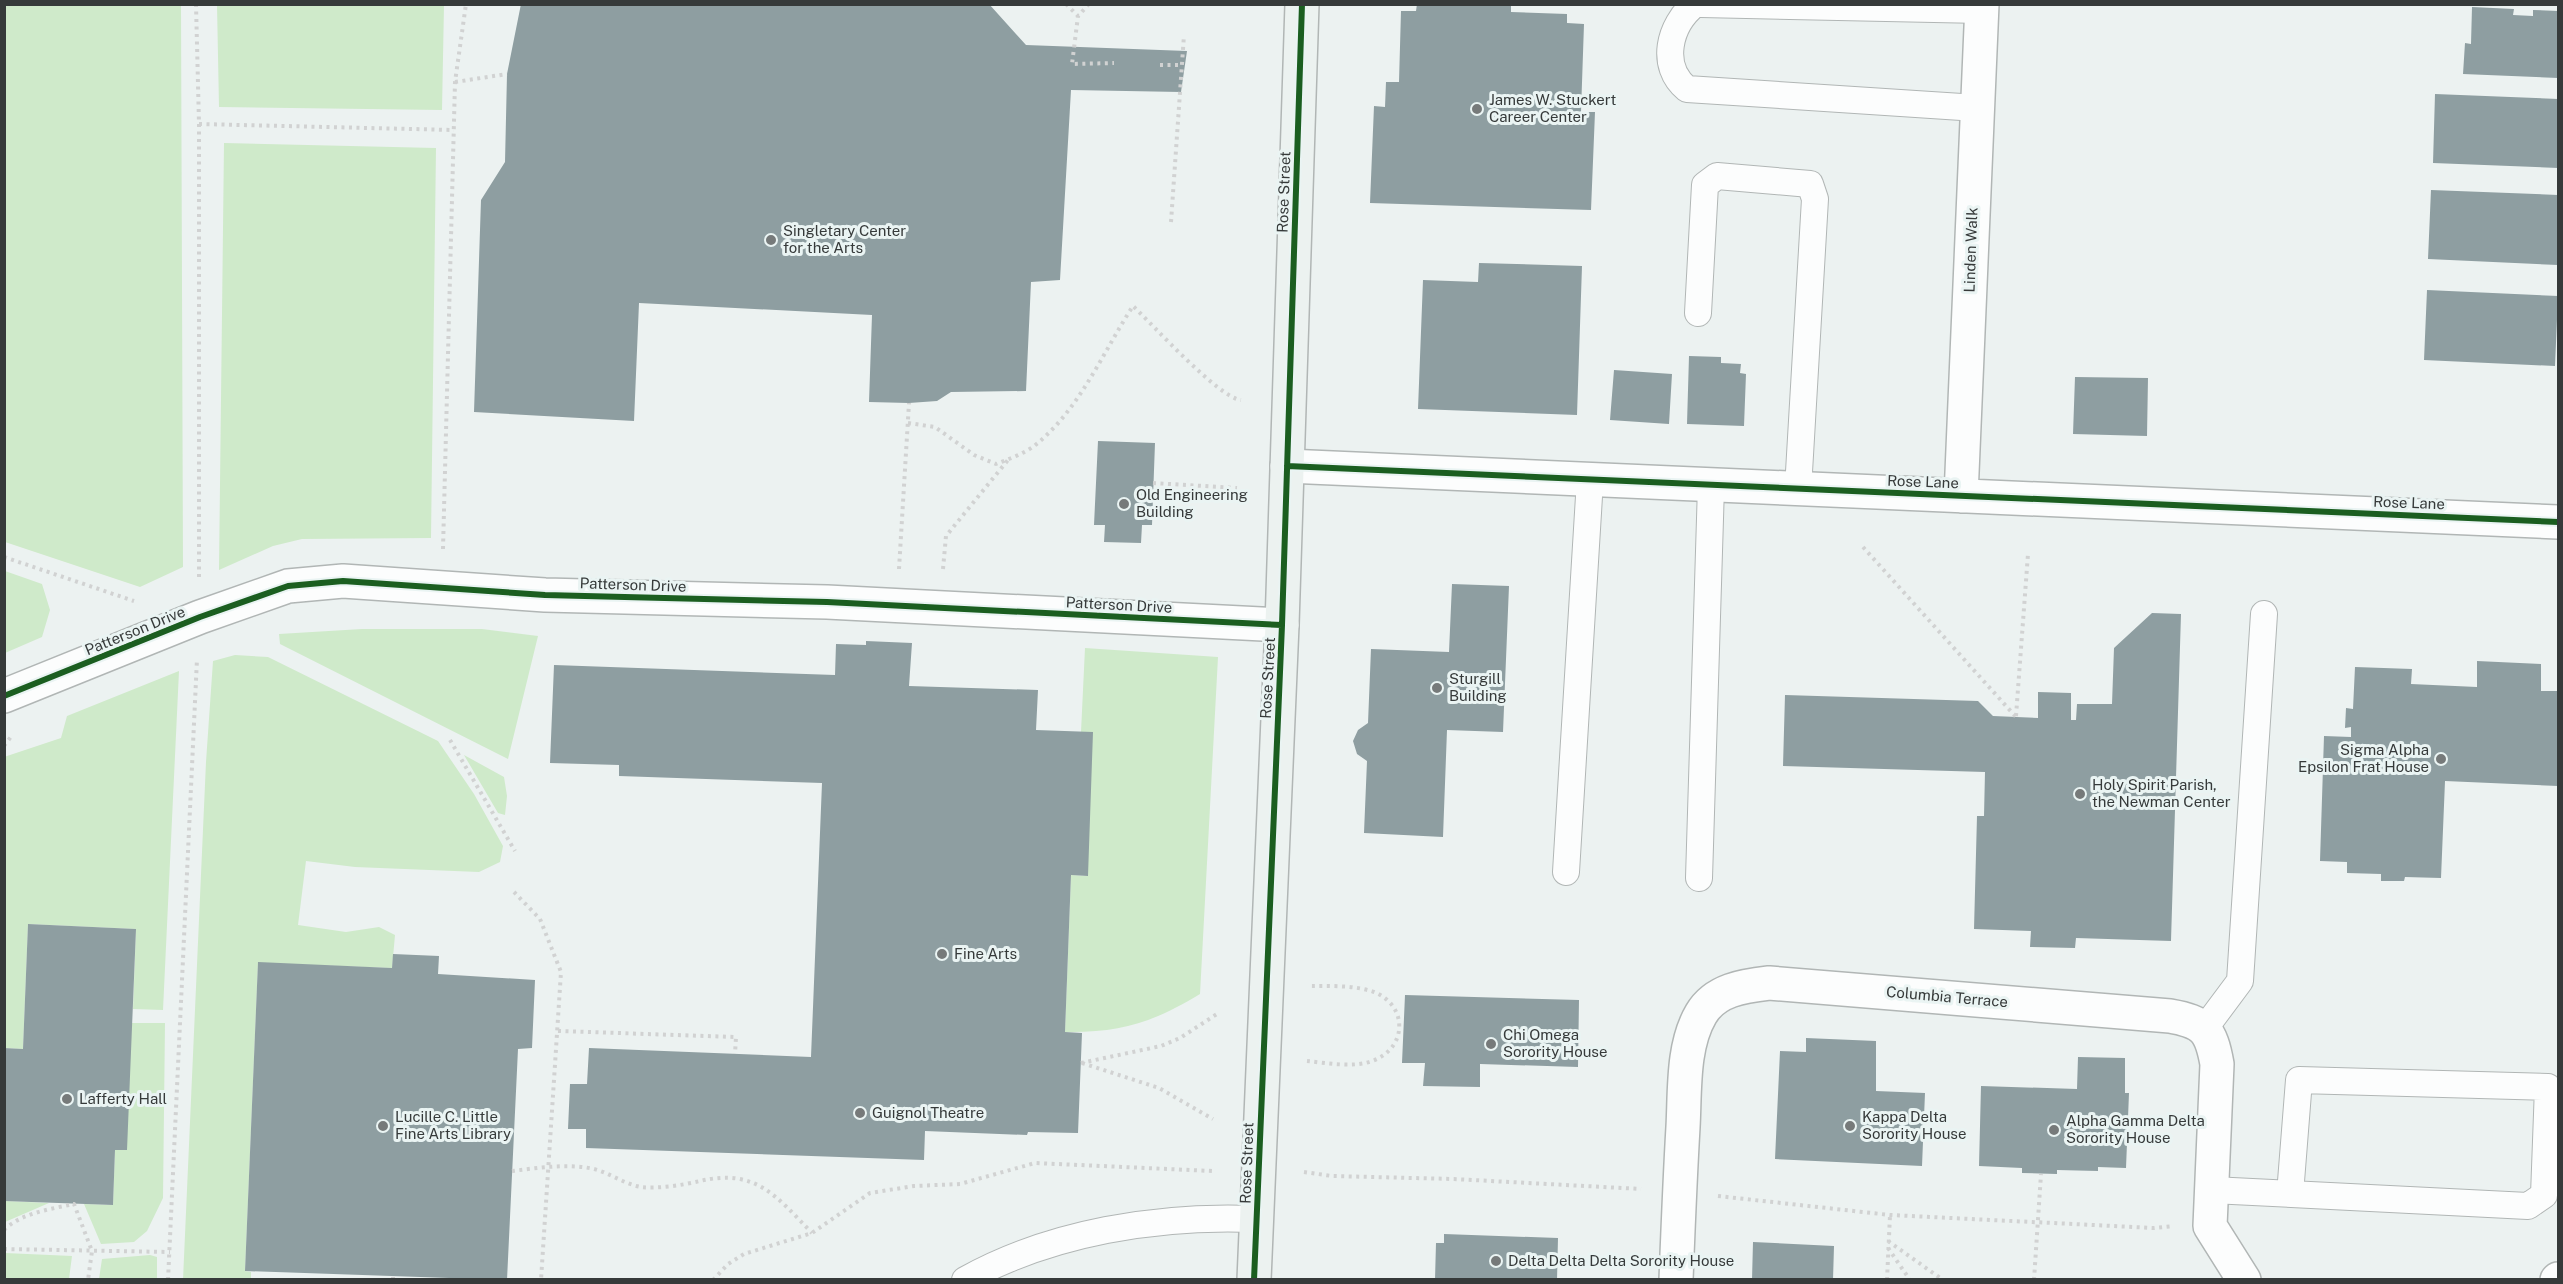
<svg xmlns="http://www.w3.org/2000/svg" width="2563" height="1284" font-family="'Public Sans',sans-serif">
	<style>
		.green { fill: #cfeaca }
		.building { fill: #8e9ea1 }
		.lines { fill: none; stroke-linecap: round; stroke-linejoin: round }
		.lane-casing { stroke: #b1b6b5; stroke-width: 28 }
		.street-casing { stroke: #b1b6b5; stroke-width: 36 }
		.secondary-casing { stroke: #b1b6b5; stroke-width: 36 }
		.path { stroke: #d1d2d2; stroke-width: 4; stroke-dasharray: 3 4.5; stroke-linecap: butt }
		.lane { stroke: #fcfdfd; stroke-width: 26 }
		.street { stroke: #fcfdfd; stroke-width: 33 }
		.secondary { stroke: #ecf2f0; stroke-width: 33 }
		.cycleway-casing { stroke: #eaf4f3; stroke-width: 10 }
		.cycleway { stroke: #1b5e20; stroke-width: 6 }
		.poi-dot { fill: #767a7a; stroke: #eaf4f3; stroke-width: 2 }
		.labels { text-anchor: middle; stroke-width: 6; stroke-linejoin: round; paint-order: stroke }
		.poi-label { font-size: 15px; fill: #363a3a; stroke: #eaf4f3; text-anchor: start }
		.street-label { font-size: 15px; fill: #363a3a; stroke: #eaf4f3 }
	</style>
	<rect width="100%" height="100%" fill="#ecf2f1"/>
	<path class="green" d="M5 4 181 5 183 567 140 587 5 542Z
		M217 5H444L442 110 219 107Z
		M224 143 436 148 431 538 302 539 273 546 219 570Z
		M5 571 42 584 50 610 42 637 5 653Z
		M362 629H482L538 636 508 759 280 644 279 634Z
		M1085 648 1218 657 1200 994C1154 1022 1120 1033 1065 1032L1071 875 1087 876 1081 732Z
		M235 655 268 657 438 741 474 794 503 846 500 862 479 872 355 867 306 861 298 925 346 932 379 927 395 935 392 968 258 963 245 1271 251 1272V1279L183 1280 206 762 213 661Z
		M179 671 163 1010 133 1009 136 929 28 924 23 1049 5 1048 4 757 61 738 67 716Z
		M464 755 504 777 507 796 505 815 498 813Z
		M132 1023H165L163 1198 147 1231 134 1242 101 1244 84 1204 113 1205 115 1150Z
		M5 1201 49 1203 5 1222Z
		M5 1253 72 1256 69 1279H5Z
		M150 1255 157 1257V1279H99L102 1259Z"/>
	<path class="building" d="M521 4H989L1026 45 1187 51 1181 92 1071 90 1060 280 1031 282 1026 391 951 392 937 401 909 403 869 402 872 315 639 303 634 421 474 412 481 200 505 162 507 74Z
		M1417 4H1511V12L1567 14V23L1584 24 1581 112H1595L1591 210 1370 203 1374 106 1385 107 1386 82H1399L1401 11H1416Z
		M2472 7 2514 9 2513 15 2533 16V10L2558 11V78L2463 74 2465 43 2471 44Z
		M2435 94 2558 99V168L2433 163Z
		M2431 190 2558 195V265L2428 259Z
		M1479 263 1582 266 1577 415 1418 409 1423 280 1478 282Z
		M2427 290 2558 296 2555 366 2424 360Z
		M1689 356 1721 357V363L1741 364 1740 373 1746 374 1744 426 1687 424Z
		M1614 370 1672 374 1669 424 1610 420Z
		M2075 377 2148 378 2147 436 2073 434Z
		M1098 441 1155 443 1152 525H1142L1141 543 1104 542 1105 525H1094Z
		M1452 584 1509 586 1503 732 1447 730 1443 837 1364 833 1367 761 1357 754 1353 741 1358 730 1368 723 1371 649 1449 652Z
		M2152 613 2181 614 2171 941 2076 938 2075 948 2030 947 2031 931 1974 929 1977 816H1984L1985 772 1783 766 1785 695 1978 701 1993 716 2038 718V692L2071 693V720H2076L2077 704H2112L2114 648Z
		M866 641 912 643 909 686 1038 690 1036 730 1093 732 1088 876 1071 875 1065 1032 1082 1033 1078 1133 1028 1132 1027 1135 925 1131 924 1160 586 1148V1129H568L570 1084H587L589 1048 811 1057 822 783 619 776V765L550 763 554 665 835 675 836 644 866 645Z
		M2477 661 2541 664V691H2558V786L2445 781 2441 878 2405 877 2404 881H2381V874L2347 873V862L2320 861 2324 736 2351 737V727L2345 728 2346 708 2353 709 2355 667 2412 669 2411 684 2477 687Z
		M28 924 136 929 127 1150H115L113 1205 4 1201V1048L23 1049Z
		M393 954 439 956 438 974 535 980 532 1048 518 1049 507 1280 245 1271 258 962 392 968Z
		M1405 995 1579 1000 1578 1067 1480 1064V1087L1423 1086 1425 1063H1402Z
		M1806 1038 1876 1041V1091L1925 1093 1922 1166 1775 1159 1780 1051 1806 1052Z
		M2078 1057 2125 1058V1093H2129L2126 1168 2098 1167V1171L2057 1170V1174L2022 1173V1168L1979 1166 1981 1086 2077 1089Z
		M1444 1234 1558 1238 1557 1280H1435L1436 1243H1444Z
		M1753 1242 1834 1246 1833 1280H1752Z"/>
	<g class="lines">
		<g class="lane-casing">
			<path id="lane" d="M1695 4C1669 25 1659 66 1687 89L1977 108
				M1701 4 1982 10
				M1698 313 1705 185 1717 176 1810 184 1815 199 1798 489
				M1566 872 1590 480
				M1699 878 1711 486
				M2205 1028 2240 981 2264 614
				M2212 1190 2528 1206 2544 1195 2548 1087 2299 1080 2290 1194
				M965 1280C1051 1232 1159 1215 1256 1219"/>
		</g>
		<g class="street-casing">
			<path id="street" d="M1287 466 2558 522
				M1961 496 1982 4
				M4 696 200 617 288 586 343 581 545 595 827 602 1282 625
				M1676 1280C1678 1229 1680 1178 1683 1127 1685 1092 1682 1046 1701 1014 1715 990 1743 986 1769 983L2170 1016C2204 1022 2211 1030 2217 1064L2210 1226 2244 1280
				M2557 1280 2558 1279"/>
		</g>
		<g class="secondary-casing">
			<path id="secondary" d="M1254 1280 1282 625 1302 4"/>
		</g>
		<path class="path" d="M196 4 199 124V577
			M1066 4 1078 16
			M1089 4 1078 16 1072 64 1114 63
			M1160 65H1182
			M455 82 507 74
			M199 124 454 130
			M1171 222 1184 35
			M908 423 935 427 974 455 996 464C1009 459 1023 454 1034 446 1079 411 1103 352 1133 306 1153 325 1219 398 1241 400
			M1153 483 1237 488
			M1863 547 2016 717
			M443 549 455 82 466 4
			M4 557 134 601
			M899 569 909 403
			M943 569 946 536 1008 460
			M2016 716 2028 554
			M450 740 515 851
			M4 746 13 734
			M514 892 540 919 561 972 541 1280
			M558 1031 736 1037 735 1054
			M1307 1061C1327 1063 1353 1068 1372 1061 1407 1049 1409 1006 1374 992 1354 985 1330 986 1309 986
			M1081 1063 1161 1046 1180 1038 1217 1014
			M1082 1063 1159 1088 1213 1119
			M512 1171C538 1168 568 1163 594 1169 610 1173 624 1184 641 1187 659 1189 683 1185 700 1181 756 1168 776 1196 812 1233
			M1304 1172 1332 1176 1454 1179 1641 1189
			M1718 1196 1890 1215 2154 1228 2174 1226
			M4 1230C21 1213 51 1209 74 1204L92 1251 88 1280
			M1888 1241 1943 1280
			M1888 1248 1910 1280
			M4 1249 170 1252
			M168 1280 197 659
			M393 1280V1277
			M713 1280 728 1264 744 1254 812 1233 870 1193 914 1186 960 1184 1035 1163 1212 1171
			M1887 1280 1890 1215
			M2034 1280 2041 1174"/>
		<use href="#lane" class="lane"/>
		<use href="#street" class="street"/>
		<use href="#secondary" class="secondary"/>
		<g class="cycleway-casing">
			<path id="cycleway" d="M1287 466 2558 522
				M4 696 200 617 288 586 343 581 545 595 827 602 1282 625
				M1254 1280 1282 625 1302 4"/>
		</g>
		<use href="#cycleway" class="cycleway"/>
	</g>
	<g class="poi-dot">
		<circle cx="1477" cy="109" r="6"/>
		<circle cx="771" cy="240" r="6"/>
		<circle cx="1124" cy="504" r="6"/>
		<circle cx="1437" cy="688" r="6"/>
		<circle cx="2441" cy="759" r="6"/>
		<circle cx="2080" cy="794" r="6"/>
		<circle cx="942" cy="954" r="6"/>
		<circle cx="1491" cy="1044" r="6"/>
		<circle cx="67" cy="1099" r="6"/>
		<circle cx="860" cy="1113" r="6"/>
		<circle cx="383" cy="1126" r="6"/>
		<circle cx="1850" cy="1126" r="6"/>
		<circle cx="2054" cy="1130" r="6"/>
		<circle cx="1496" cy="1261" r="6"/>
	</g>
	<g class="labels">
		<g class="poi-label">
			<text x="1489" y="105">James W. Stuckert<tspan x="1489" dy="17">Career Center</tspan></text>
			<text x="783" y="236">Singletary Center<tspan x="783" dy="17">for the Arts</tspan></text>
			<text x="1136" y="500">Old Engineering<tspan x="1136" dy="17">Building</tspan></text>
			<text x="1449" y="684">Sturgill<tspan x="1449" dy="17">Building</tspan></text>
			<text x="2429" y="755" text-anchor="end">Sigma Alpha<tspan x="2429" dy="17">Epsilon Frat House</tspan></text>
			<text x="2092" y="790">Holy Spirit Parish,<tspan x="2092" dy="17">the Newman Center</tspan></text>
			<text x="954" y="959">Fine Arts</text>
			<text x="1503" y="1040">Chi Omega<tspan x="1503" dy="17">Sorority House</tspan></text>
			<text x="79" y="1104">Lafferty Hall</text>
			<text x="872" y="1118">Guignol Theatre</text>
			<text x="395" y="1122">Lucille C. Little<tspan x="395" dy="17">Fine Arts Library</tspan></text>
			<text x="1862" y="1122">Kappa Delta<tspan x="1862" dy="17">Sorority House</tspan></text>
			<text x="2066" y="1126">Alpha Gamma Delta<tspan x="2066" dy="17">Sorority House</tspan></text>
			<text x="1508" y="1266">Delta Delta Delta Sorority House</text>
		</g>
		<g class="street-label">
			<text transform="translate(1284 192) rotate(-88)" y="5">Rose Street</text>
			<text transform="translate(1971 250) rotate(-88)" y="5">Linden Walk</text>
			<text transform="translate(1923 482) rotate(2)" y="5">Rose Lane</text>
			<text transform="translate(2409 503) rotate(2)" y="5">Rose Lane</text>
			<text transform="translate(633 585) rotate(2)" y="5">Patterson Drive</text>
			<text transform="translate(1119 605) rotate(3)" y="5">Patterson Drive</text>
			<text transform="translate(135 631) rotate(-22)" y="5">Patterson Drive</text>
			<text transform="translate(1268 678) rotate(-87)" y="5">Rose Street</text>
			<text transform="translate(1947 997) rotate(5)" y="5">Columbia Terrace</text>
			<text transform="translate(1247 1163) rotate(-88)" y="5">Rose Street</text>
		</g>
	</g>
	<rect width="2563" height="1284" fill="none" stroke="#363a3a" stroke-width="12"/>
</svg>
